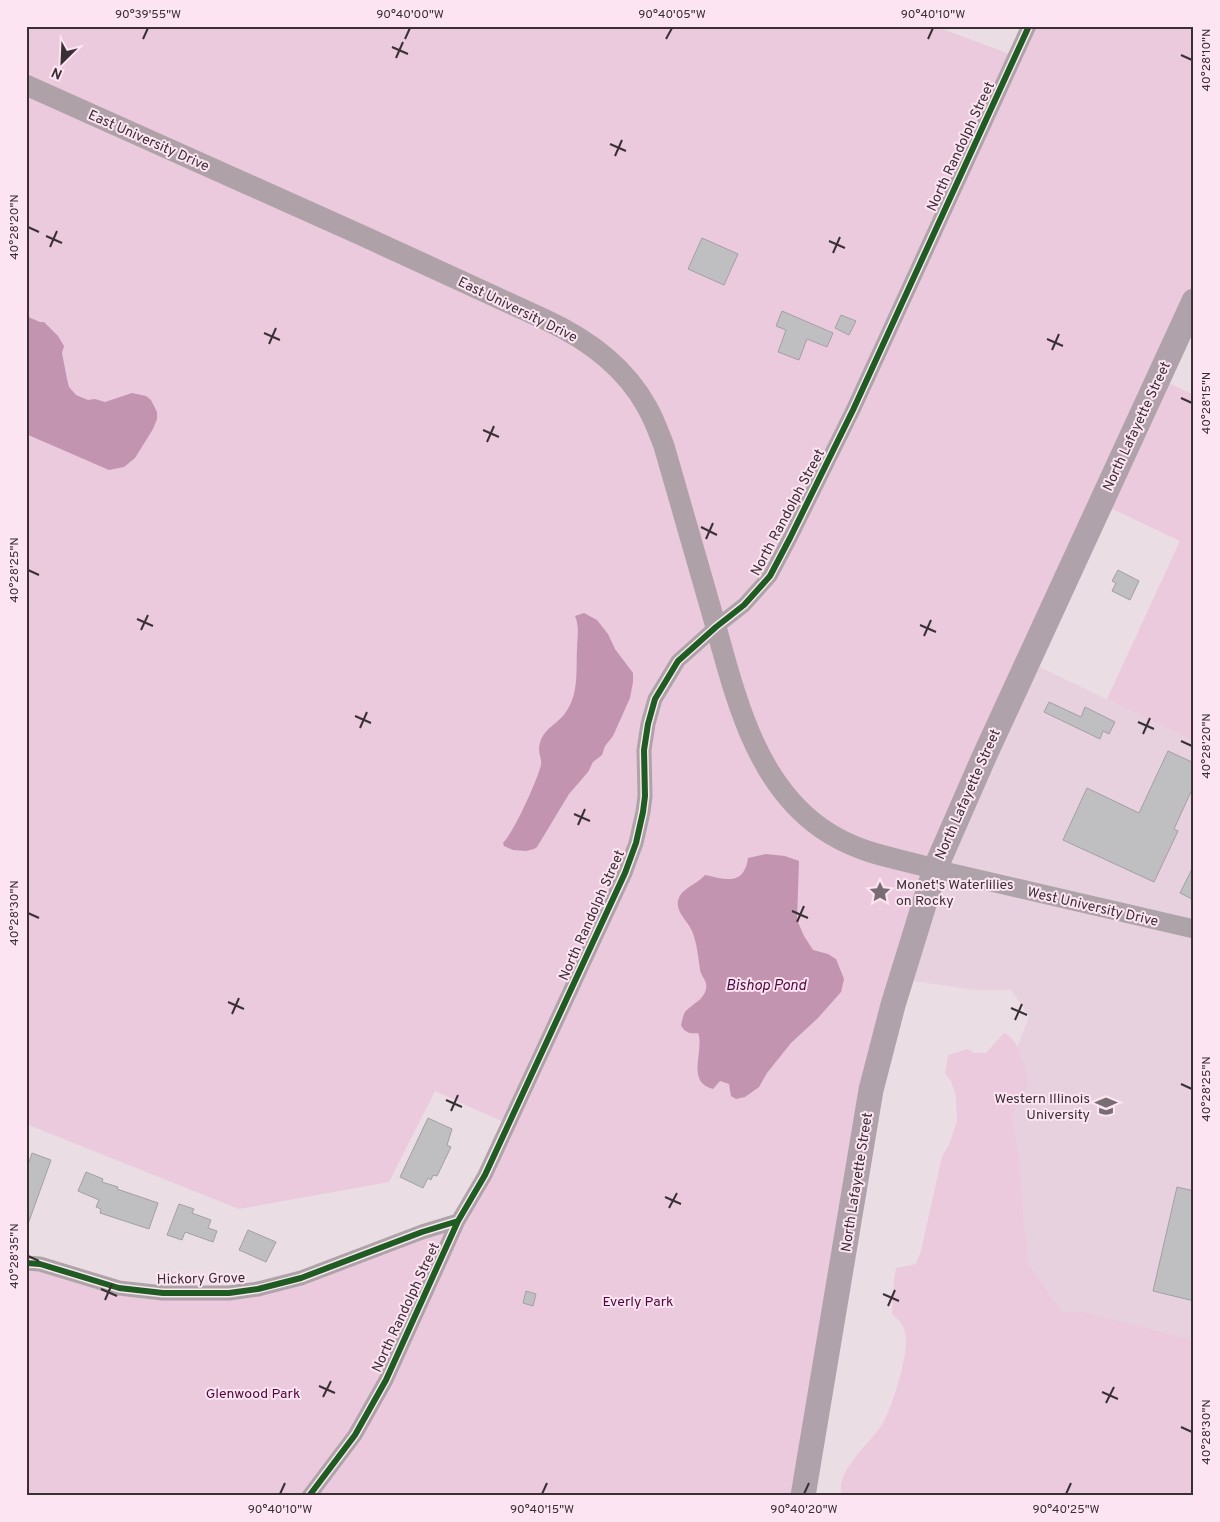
<svg xmlns="http://www.w3.org/2000/svg" width="1220" height="1522" font-family="Overpass,sans-serif">
	<style>
		.built { fill: #e8d1de }
		.green { fill: #eacadc }
		.water { fill: #c294b0 }
		.building { fill: #bfbfc2; stroke: #a1a0a4 }
		.lines { fill: none; stroke-linecap: round; stroke-linejoin: round }
		.minor { stroke: #aea3a8; stroke-width: 15 }
		.tertiary { stroke: #aea3a8; stroke-width: 19 }
		.secondary { stroke: #aea2a8; stroke-width: 21 }
		.trunk { stroke: #b0a2aa; stroke-width: 25 }
		.cycleway-casing { stroke: #fde4f2; stroke-width: 9 }
		.cycleway { stroke: #1b5e20; stroke-width: 6 }
		.ticks { fill: none; stroke: #393035; stroke-width: 2 }
		.labels { text-anchor: middle; stroke-width: 4; stroke-linejoin: round; paint-order: stroke }
		.street-label { font-size: 14px; fill: #393035; stroke: #fde4f2 }
		.poi-label { font-size: 14px; fill: #393035; stroke: #fde4f2; text-anchor: start }
		.park-label { font-size: 14px; fill: #52063c; stroke: #fde4f2 }
		.water-label { font-size: 15px; font-style: italic; fill: #54093e; stroke: #fde4f2 }
		.neatline { fill: none; stroke: #393035; stroke-width: 2 }
		.ticks-label { font-size: 12px; text-anchor: middle; fill: #393035 }
	</style>
	<rect width="100%" height="100%" fill="#eadde4"/>
	<path class="built" d="M1027 661 1194 741V1340L1084 1312H1062L1029 1264 1024 1223 1020 1163 1012 1114 1017 1109V1048L1029 1016 1011 990H975L900 979Z"/>
	<path class="green" d="M26 26H934L1015 56 1029 26H1194V301L1158 378 1194 395V741L1107 699 1180 541 1100 503 912 940 802 1496H26V1263L119 1288 258 1289 458 1221 508 1124 435 1091 389 1182 239 1209 26 1124Z
		M1004 1033C1013 1037 1017 1045 1020 1054 1022 1060 1026 1067 1027 1074 1029 1088 1021 1105 1012 1114L1020 1163 1024 1223 1029 1264 1062 1312H1084L1194 1340V1496H842C834 1470 873 1442 884 1421 893 1405 912 1346 904 1329 902 1323 897 1318 892 1314L894 1280 896 1268 916 1264 921 1251 942 1157 950 1143 957 1121 956 1097 951 1081 945 1073 948 1055 967 1049 974 1053H986Z"/>
	<path class="water" d="M26 316 40 322H44L58 336 64 346 62 353 67 379 69 387 76 395 88 400 95 399 105 402 132 393 146 396 151 400 157 412V419L153 429 135 458 124 467 109 470 26 434Z
		M584 613 597 620 608 634 615 649 633 673V682L630 698 613 736 605 746 602 755 593 762 588 772 569 794 537 847 534 849 526 851 513 850 504 846 503 843C514 832 537 781 541 765 542 756 537 754 540 743 544 728 558 724 566 712 579 693 576 671 577 649 577 638 580 628 575 616Z
		M766 854 785 856 799 861 797 920 804 936 813 950 828 954 836 959 844 979 841 992 818 1018 791 1043 767 1073 759 1087 745 1097 736 1099 731 1096 729 1084 720 1081 713 1089C685 1082 705 1050 698 1033 690 1034 685 1033 681 1025 682 1022 683 1014 686 1011 692 1004 704 1000 706 989 708 980 700 976 700 969 698 956 697 943 692 931 687 919 671 909 681 894 688 886 698 883 705 875 724 879 744 887 748 858Z"/>
	<path class="building" d="M702 238 738 254 724 285 688 269Z
		M782 311 833 333 827 347 807 339 799 360 778 352 786 330 776 326Z
		M841 315 856 321 849 335 835 328Z
		M1118 570 1139 581 1130 600 1112 591 1116 583 1112 581Z
		M1049 702 1081 717 1085 707 1115 722 1109 734 1103 731 1100 739 1044 712Z
		M1168 751 1194 763V785L1174 829 1178 831 1154 882 1063 840 1087 788 1139 813Z
		M1194 865V900L1180 893Z
		M428 1118 452 1129 447 1145 451 1147 437 1176 433 1175 431 1180 428 1178 423 1188 400 1177Z
		M32 1153 51 1160 28 1224H26V1171Z
		M86 1172 103 1179 102 1182 118 1187 117 1189 158 1203 149 1229 100 1213 101 1209 96 1207 99 1200 78 1191Z
		M1177 1187 1194 1191V1301L1153 1291Z
		M179 1204 194 1209 192 1213 211 1220 208 1228 217 1231 213 1242 185 1232 182 1240 167 1235Z
		M248 1230 276 1242 266 1262 239 1250Z
		M526 1291 536 1294 533 1306 523 1303Z"/>
	<g class="lines">
		<path class="minor" d="M26 1263 40 1264 119 1288 163 1293H229L258 1289 301 1278 422 1232 458 1221
			M309 1496 355 1435 386 1380 458 1221 485 1175 625 873 636 843 643 812 645 796 644 750 648 724 655 699 678 661 716 627 744 605 770 576 790 538 853 410 1029 26"/>
		<path class="tertiary" d="M935 869 1194 929"/>
		<path class="secondary" d="M26 85 361 235 546 320C587 339 625 367 647 407 654 419 659 433 664 446 679 499 695 553 710 606 733 684 750 778 821 828 858 854 893 857 935 869"/>
		<path class="trunk" d="M803 1496 871 1090 893 1005 935 869 984 757 1194 301"/>
		<g class="cycleway-casing">
			<path id="cycleway" d="M26 1263 40 1264 119 1288 163 1293H229L258 1289 301 1278 422 1232 458 1221
				M309 1496 355 1435 386 1380 458 1221 485 1175 625 873 636 843 643 812 645 796 644 750 648 724 655 699 678 661 716 627 744 605 770 576 790 538 853 410 1029 26"/>
		</g>
		<use href="#cycleway" class="cycleway"/>
	</g>
	<path class="ticks" d="M143 39 148 28M405 39 410 28M666 39 672 28M928 39 933 28M392 47 408 54M1181 55 1192 60M396 58 403 42M610 144 626 151M615 156 622 140M28 227 39 232M46 236 62 243M829 241 845 248M50 247 57 231M833 253 840 237M264 333 280 340M1047 339 1063 346M269 344 276 328M1052 350 1059 334M1181 398 1192 403M483 430 499 437M487 442 494 426M701 527 717 535M706 539 713 523M28 570 39 575M137 619 153 626M920 625 936 632M141 630 148 615M924 636 931 620M355 716 371 723M1138 722 1154 729M360 728 367 712M1143 734 1150 718M1181 741 1192 746M574 814 590 821M578 825 585 809M792 911 808 918M28 913 39 918M797 922 804 906M228 1002 244 1009M1011 1008 1027 1015M232 1014 239 998M1015 1020 1022 1004M1181 1084 1192 1089M446 1100 462 1107M451 1111 458 1095M665 1197 681 1204M669 1208 677 1193M28 1256 39 1261M101 1289 117 1296M883 1294 899 1301M105 1300 112 1284M888 1306 895 1290M319 1386 335 1393M1102 1392 1118 1399M323 1397 331 1381M1106 1403 1114 1387M1181 1427 1192 1432M280 1494 285 1483M542 1494 547 1483M804 1494 809 1483M1066 1494 1071 1483"/>
	<defs>
		<g id="sight-bare" transform="scale(1.725)"><path d="M0-6L1.8-2.2L6-1.7L2.9 1.2L3.7 5.4L0 3.3L-3.7 5.4L-2.9 1.2L-6-1.7L-1.8-2.2Z" fill="#776d72" stroke="#fde4f2" stroke-width="2.5" paint-order="stroke"/></g>
		<g id="university-bare" transform="scale(1.725)"><path d="M0-5L7-2L0 1L-7-2ZM-4 1L0 2.5L4 1V4Q0 6-4 4Z" fill="#776d72" stroke="#fde4f2" stroke-width="2.5" paint-order="stroke"/></g>
	</defs>
	<g fill-rule="evenodd">
		<use href="#sight-bare" x="880" y="892"/>
		<use href="#university-bare" x="1106" y="1106"/>
	</g>
	<g class="labels">
		<g class="street-label">
			<text transform="translate(149 140) rotate(24)" y="5">East University Drive</text>
			<text transform="translate(960 146) rotate(-65)" y="5">North Randolph Street</text>
			<text transform="translate(518 309) rotate(26)" y="5">East University Drive</text>
			<text transform="translate(1136 426) rotate(-65)" y="5">North Lafayette Street</text>
			<text transform="translate(787 512) rotate(-62)" y="5">North Randolph Street</text>
			<text transform="translate(967 794) rotate(-66)" y="5">North Lafayette Street</text>
			<text transform="translate(1093 906) rotate(13)" y="5">West University Drive</text>
			<text transform="translate(591 915) rotate(-66)" y="5">North Randolph Street</text>
			<text transform="translate(856 1182) rotate(-81)" y="5">North Lafayette Street</text>
			<text transform="translate(201 1278) rotate(-1)" y="5">Hickory Grove</text>
			<text transform="translate(405 1307) rotate(-65)" y="5">North Randolph Street</text>
		</g>
		<g class="poi-label">
			<text x="896" y="889">Monet's Waterlilies<tspan x="896" dy="16">on Rocky</tspan></text>
			<text x="1090" y="1103" text-anchor="end">Western Illinois<tspan x="1090" dy="16">University</tspan></text>
		</g>
		<g class="park-label">
			<text x="638" y="1306">Everly Park</text>
			<text x="253" y="1398">Glenwood Park</text>
		</g>
		<g class="water-label">
			<text x="766" y="990">Bishop Pond</text>
		</g>
	</g>
	<rect width="1220" height="1522" fill="none" stroke="#fde4f2" stroke-width="55"/>
	<g transform="translate(62 62) rotate(204)" stroke="#fde4f2" stroke-width="4" paint-order="stroke">
	<path d="M0-4L9 19L0 12L-9 19Z" fill="#393035"/>
	<text y="-8" font-size="14" font-weight="bold" text-anchor="middle" fill="#393035">N</text>
	</g>
	<rect x="28" y="28" width="1164" height="1466" class="neatline"/>
	<g class="ticks-label">
		<text x="148" y="18">90°39'55"W</text>
		<text x="410" y="18">90°40'00"W</text>
		<text x="672" y="18">90°40'05"W</text>
		<text x="933" y="18">90°40'10"W</text>
		<text transform="translate(1206 60) rotate(-90)" y="4">40°28'10"N</text>
		<text transform="translate(14 227) rotate(-90)" y="4">40°28'20"N</text>
		<text transform="translate(1206 403) rotate(-90)" y="4">40°28'15"N</text>
		<text transform="translate(14 570) rotate(-90)" y="4">40°28'25"N</text>
		<text transform="translate(1206 746) rotate(-90)" y="4">40°28'20"N</text>
		<text transform="translate(14 913) rotate(-90)" y="4">40°28'30"N</text>
		<text transform="translate(1206 1089) rotate(-90)" y="4">40°28'25"N</text>
		<text transform="translate(14 1256) rotate(-90)" y="4">40°28'35"N</text>
		<text transform="translate(1206 1432) rotate(-90)" y="4">40°28'30"N</text>
		<text x="280" y="1513">90°40'10"W</text>
		<text x="542" y="1513">90°40'15"W</text>
		<text x="804" y="1513">90°40'20"W</text>
		<text x="1066" y="1513">90°40'25"W</text>
	</g>
</svg>
